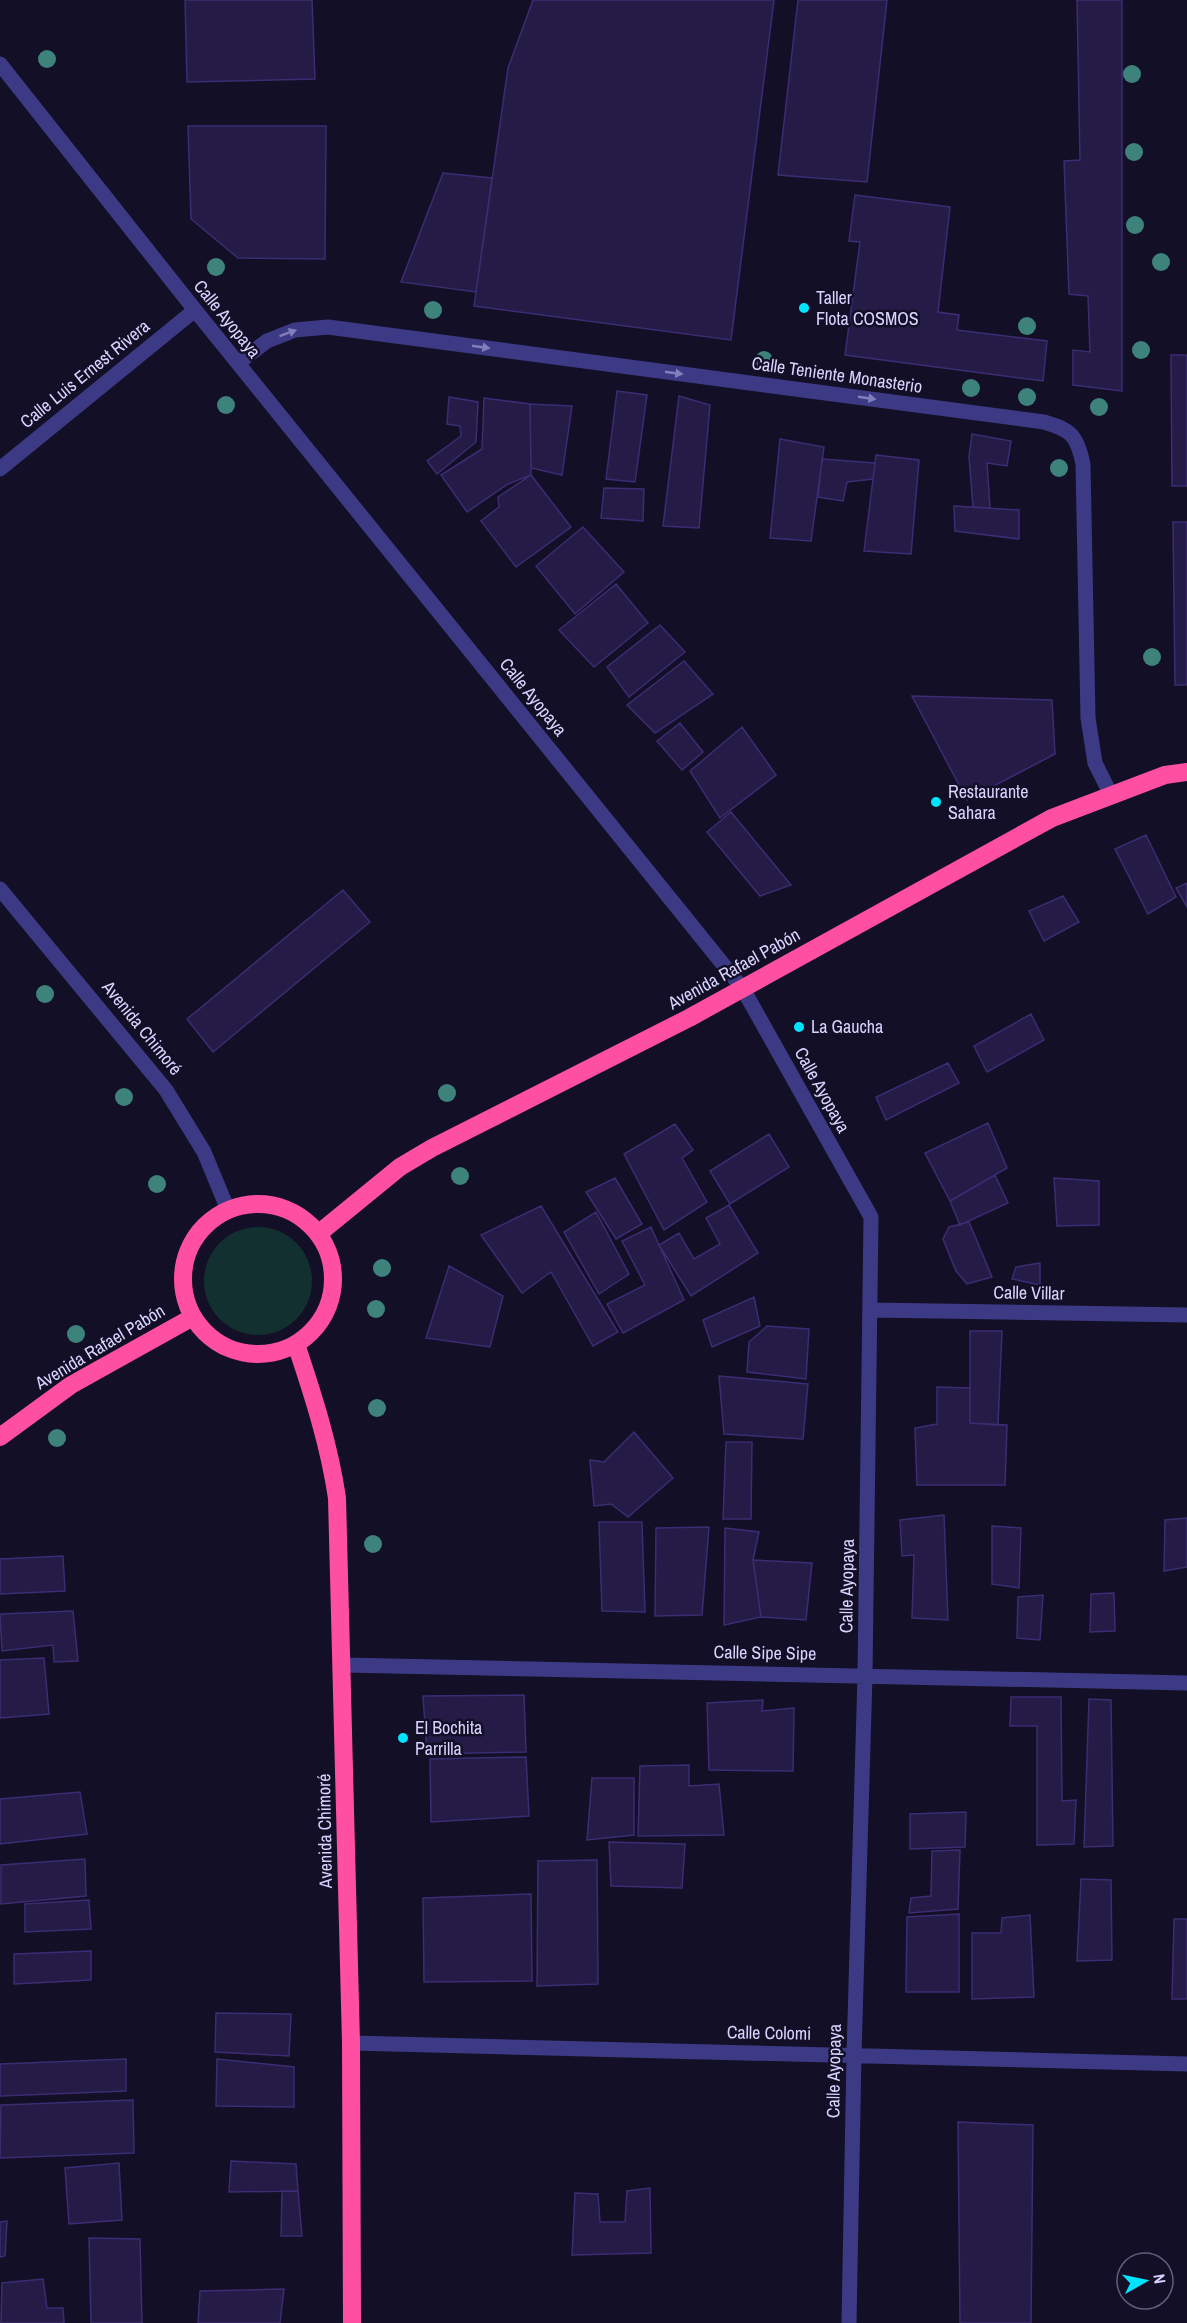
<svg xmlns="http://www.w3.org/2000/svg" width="1187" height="2323" font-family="'Archivo Narrow',sans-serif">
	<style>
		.green { fill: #12302f }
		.building { fill: #241b47; stroke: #3b2d73; stroke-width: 1.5 }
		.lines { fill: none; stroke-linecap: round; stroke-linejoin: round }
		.minor { stroke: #3d3a85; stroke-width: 15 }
		.highway { stroke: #ff4fa3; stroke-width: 18 }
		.tree { fill: #3d827b }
		.oneway { fill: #837fbc }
		.poi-dot { fill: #00e5ff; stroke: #130f26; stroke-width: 2 }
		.labels { text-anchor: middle; stroke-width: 5; stroke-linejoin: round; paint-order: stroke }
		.poi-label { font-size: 18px; fill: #d9d4ff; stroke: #130f26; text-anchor: start }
		.street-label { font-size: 18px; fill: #d9d4ff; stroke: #130f26 }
	</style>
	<rect width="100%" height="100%" fill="#130f26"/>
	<path class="green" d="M204 1281a54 54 0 1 1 108 0a54 54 0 1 1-108 0Z"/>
	<path class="building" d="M185 0H312L315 79 187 82Z
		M533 0H774L731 340 474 306 508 68Z
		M798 0H887L867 182 778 175Z
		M1077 0H1122V391L1073 385V350L1090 352 1088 296 1069 294 1064 161 1080 160Z
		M188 126H326L325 259 238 258 191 219Z
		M443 173 492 178 476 292 401 282Z
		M855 195 950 207 938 312 959 315 957 330 1047 341 1043 381 845 355 860 242 849 241Z
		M1171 355H1187V486H1172Z
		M617 391 647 395 635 482 606 479Z
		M679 396 710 405 699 528 663 526Z
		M449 397 478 402 476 442 437 474 427 461 461 436 460 426 447 424Z
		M484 398 530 404 531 475 508 484 467 512 441 475 482 449Z
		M530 404 572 406 562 475 531 468Z
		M972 434 1011 441 1007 466 987 463 990 508 973 507 969 457Z
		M780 439 824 447 811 541 770 538Z
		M876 455 919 460 911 554 864 551Z
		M822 459 875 463 873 479 847 482 843 501 818 497Z
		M531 475 571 527 516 567 481 521 499 507 498 497Z
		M604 488 644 489 643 521 601 518Z
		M954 506 1019 510V539L955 531Z
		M1173 522H1187V685H1175Z
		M583 527 624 572 575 614 536 566Z
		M616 584 648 623 594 667 559 630Z
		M660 625 685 652 629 697 607 667Z
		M684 661 713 694 655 733 627 705Z
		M912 696 1052 700 1055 754 967 800Z
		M680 723 703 752 682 770 657 741Z
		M742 727 776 775 720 818 690 771Z
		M731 812 791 885 760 896 707 832Z
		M1146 835 1176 897 1148 914 1115 849Z
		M1187 883V907L1176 888Z
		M343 890 370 922 213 1052 187 1019Z
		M1063 896 1079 922 1044 941 1029 911Z
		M1031 1014 1044 1040 987 1072 974 1046Z
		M948 1063 959 1083 886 1120 876 1097Z
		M988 1123 1007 1168 950 1201 925 1153Z
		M675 1124 693 1150 682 1158 707 1202 664 1230 624 1154Z
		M769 1134 789 1167 730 1204 710 1171Z
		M995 1175 1008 1203 960 1225 950 1201Z
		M615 1178 642 1224 616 1239 586 1192Z
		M1054 1178 1099 1181V1225L1057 1226Z
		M729 1205 758 1253 691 1296 659 1245 679 1233 694 1259 720 1244 706 1218Z
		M541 1206 618 1332 593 1346 551 1272 522 1293 481 1235Z
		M596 1212 629 1274 599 1294 564 1232Z
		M969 1222 992 1277 967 1284 956 1271 943 1239 949 1227Z
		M651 1227 684 1300 623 1333 607 1304 645 1285 622 1241Z
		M1040 1263V1285L1012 1279 1016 1267Z
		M449 1266 503 1296 490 1347 426 1338Z
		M754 1297 760 1326 712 1347 703 1320Z
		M767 1326 809 1329 806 1379 747 1372 749 1342Z
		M970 1331H1002L998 1425 970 1423Z
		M719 1376 808 1384 803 1439 724 1434Z
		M937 1387 970 1388V1423L1007 1425 1005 1485H917L915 1428 937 1424Z
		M634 1432 673 1478 628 1517 611 1504 594 1506 590 1460 604 1462Z
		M726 1442H752L751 1519H723Z
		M944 1515 948 1620 912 1618 914 1555 902 1556 900 1520Z
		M1187 1518V1567L1164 1571 1165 1520Z
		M599 1522H642L645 1612 602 1611Z
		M992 1526 1021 1528 1019 1588 992 1584Z
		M709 1527 702 1615 655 1616 656 1528Z
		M725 1528 759 1532 753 1560 761 1617 724 1625Z
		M63 1556 65 1591 0 1594V1559Z
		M753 1560 812 1563 806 1620 761 1617Z
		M1114 1593 1115 1631 1090 1632 1091 1594Z
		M1043 1595 1040 1640 1017 1638 1018 1597Z
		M73 1611 78 1661 54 1662 53 1645 2 1651 0 1614Z
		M44 1658 49 1714 0 1718V1660Z
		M524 1695 526 1752 427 1754 423 1696Z
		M1011 1697H1061L1062 1801 1076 1800 1074 1844 1037 1845V1726H1010Z
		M1089 1699 1111 1700 1113 1846 1084 1847Z
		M763 1700 762 1711 794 1708 793 1771 709 1770 707 1703Z
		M526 1757 529 1816 431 1822 430 1759Z
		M689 1765V1786L719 1784 724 1835 638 1836 640 1766Z
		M592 1778H634V1835L587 1840Z
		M80 1792 87 1834 0 1844V1799Z
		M966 1812 965 1847 910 1849V1814Z
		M609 1842 685 1844 682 1888 611 1886Z
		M960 1850 958 1909 909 1913 911 1898 931 1896 932 1851Z
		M85 1859 86 1896 1 1904V1865Z
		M597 1860 598 1984 537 1986 538 1861Z
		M1081 1879 1111 1880 1112 1960 1077 1961Z
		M531 1894 532 1981 424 1982 423 1898Z
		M89 1900 91 1929 25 1932V1904Z
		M959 1914V1992H906L907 1917Z
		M1030 1915 1034 1997 972 1999V1933H1001L1002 1918Z
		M1174 1919H1187V1999H1172Z
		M91 1951V1980L14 1984V1954Z
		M216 2013 291 2014 289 2056 215 2052Z
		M126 2059V2091L0 2096V2064Z
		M217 2059 294 2067V2107L216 2106Z
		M133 2100 134 2153 0 2158 1 2105Z
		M958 2122 1033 2125 1031 2323H960Z
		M231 2161 296 2164 298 2191 229 2192Z
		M119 2163 122 2220 69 2224 65 2168Z
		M650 2188 651 2253 572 2255 575 2193 598 2194 600 2222H625L627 2191Z
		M282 2191H298L302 2236H281Z
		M7 2221 5 2256 0 2257V2222Z
		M89 2238 140 2239 142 2323H91Z
		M43 2279 47 2308H63L64 2323H1L2 2283Z
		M284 2289 280 2323H198L200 2291Z"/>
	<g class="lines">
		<path class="minor" d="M0 64 195 310 743 989 871 1217 865 1675 854 2054 849 2323
			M238 363 267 341 295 330 328 327 1044 422C1071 430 1077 435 1083 464L1088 718 1095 763 1111 795
			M0 469 195 310
			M0 889 166 1090 204 1152 228 1210
			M871 1310 1187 1315
			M343 1665 1187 1683
			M351 2043 1187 2064"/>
		<path class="highway" d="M183 1279a75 75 0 1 1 150 0a75 75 0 1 1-150 0Z
			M318 1234 400 1167 432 1148 689 1018 1052 818 1165 775 1187 772
			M296 1344C313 1395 329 1444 337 1498L351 2043 352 2323
			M0 1437 71 1385 193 1317"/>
	</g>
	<g class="tree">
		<circle cx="47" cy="59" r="9"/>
		<circle cx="1132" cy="74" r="9"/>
		<circle cx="1134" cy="152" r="9"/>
		<circle cx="1135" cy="225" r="9"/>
		<circle cx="1161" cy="262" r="9"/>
		<circle cx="216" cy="267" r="9"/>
		<circle cx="433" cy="310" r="9"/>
		<circle cx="1027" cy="326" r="9"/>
		<circle cx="1141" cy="350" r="9"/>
		<circle cx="764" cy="360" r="9"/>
		<circle cx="971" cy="388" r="9"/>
		<circle cx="1027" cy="397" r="9"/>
		<circle cx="226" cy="405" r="9"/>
		<circle cx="1099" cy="407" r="9"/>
		<circle cx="1059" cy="468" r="9"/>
		<circle cx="1152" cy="657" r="9"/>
		<circle cx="45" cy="994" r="9"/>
		<circle cx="447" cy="1093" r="9"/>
		<circle cx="124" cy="1097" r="9"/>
		<circle cx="460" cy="1176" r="9"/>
		<circle cx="157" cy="1184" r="9"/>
		<circle cx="382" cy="1268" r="9"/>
		<circle cx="376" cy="1309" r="9"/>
		<circle cx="76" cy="1334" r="9"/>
		<circle cx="377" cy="1408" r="9"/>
		<circle cx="57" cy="1438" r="9"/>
		<circle cx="373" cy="1544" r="9"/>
	</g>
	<defs><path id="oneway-solid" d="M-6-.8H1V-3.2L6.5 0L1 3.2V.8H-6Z" transform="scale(1.5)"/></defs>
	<g class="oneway">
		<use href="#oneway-solid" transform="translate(288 333) rotate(-20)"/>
		<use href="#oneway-solid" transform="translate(481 347) rotate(8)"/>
		<use href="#oneway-solid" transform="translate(674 373) rotate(8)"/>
		<use href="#oneway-solid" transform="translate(867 398) rotate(8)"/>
	</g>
	<g class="poi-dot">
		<circle cx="804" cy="308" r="6"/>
		<circle cx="936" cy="802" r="6"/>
		<circle cx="799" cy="1027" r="6"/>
		<circle cx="403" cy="1738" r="6"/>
	</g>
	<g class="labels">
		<g class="poi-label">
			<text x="816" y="304">Taller<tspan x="816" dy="21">Flota COSMOS</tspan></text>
			<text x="948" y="798">Restaurante<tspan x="948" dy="21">Sahara</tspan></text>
			<text x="811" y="1033">La Gaucha</text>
			<text x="415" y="1734">El Bochita<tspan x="415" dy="21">Parrilla</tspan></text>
		</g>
		<g class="street-label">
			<text transform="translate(227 319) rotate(51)" y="6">Calle Ayopaya</text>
			<text transform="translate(85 374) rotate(-39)" y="6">Calle Luis Ernest Rivera</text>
			<text transform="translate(837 375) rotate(8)" y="6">Calle Teniente Monasterio</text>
			<text transform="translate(533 697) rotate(51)" y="6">Calle Ayopaya</text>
			<text transform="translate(734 969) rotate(-29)" y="6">Avenida Rafael Pabón</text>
			<text transform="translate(142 1028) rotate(51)" y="6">Avenida Chimoré</text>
			<text transform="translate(822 1090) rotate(61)" y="6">Calle Ayopaya</text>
			<text transform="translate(1029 1293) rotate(1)" y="6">Calle Villar</text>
			<text transform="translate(100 1347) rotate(-31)" y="6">Avenida Rafael Pabón</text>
			<text transform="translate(847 1586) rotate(-89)" y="6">Calle Ayopaya</text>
			<text transform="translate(765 1653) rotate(1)" y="6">Calle Sipe Sipe</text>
			<text transform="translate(325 1831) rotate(-91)" y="6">Avenida Chimoré</text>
			<text transform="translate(769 2033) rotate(1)" y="6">Calle Colomi</text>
			<text transform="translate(834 2071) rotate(-89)" y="6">Calle Ayopaya</text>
		</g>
	</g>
	<g transform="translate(1145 2281) rotate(81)"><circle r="28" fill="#130f26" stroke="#625e7d" stroke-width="1.5"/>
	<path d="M0-4.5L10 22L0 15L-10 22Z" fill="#00e5ff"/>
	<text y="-9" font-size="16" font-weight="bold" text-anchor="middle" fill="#d9d4ff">N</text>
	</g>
</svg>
